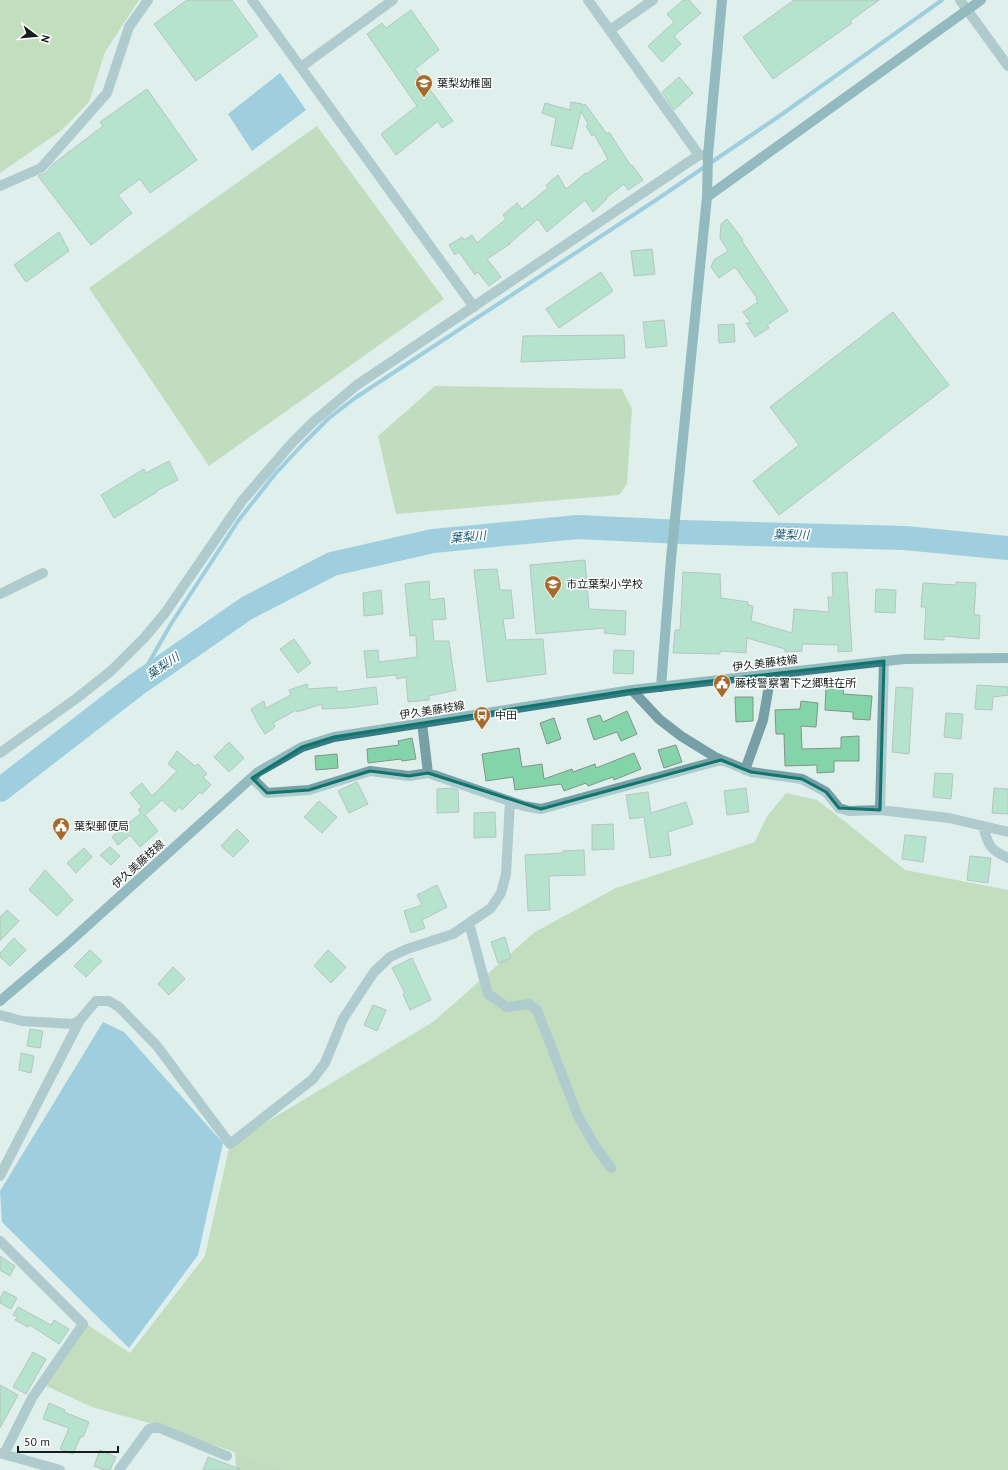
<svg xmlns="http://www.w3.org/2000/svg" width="1008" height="1470" font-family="'PT Sans','Noto Sans JP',sans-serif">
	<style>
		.green { fill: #9fc68b }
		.forest { fill: #9fcb88 }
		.water { fill: #52a6cf }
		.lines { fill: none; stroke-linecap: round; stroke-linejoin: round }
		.stream { stroke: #52a6cf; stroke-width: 4 }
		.river { stroke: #52a6cf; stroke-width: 24 }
		.building { fill: #83d4a9; stroke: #86938b }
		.street { stroke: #76a0a6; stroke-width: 10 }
		.secondary { stroke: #387b85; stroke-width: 10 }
		.marked { fill: none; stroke: #0f766e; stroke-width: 3; stroke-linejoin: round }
		.labels { text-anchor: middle; stroke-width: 3; stroke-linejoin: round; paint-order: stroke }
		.poi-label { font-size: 11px; fill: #161c1b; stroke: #fff; text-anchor: start }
		.street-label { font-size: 11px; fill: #161c1b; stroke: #fff }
		.water-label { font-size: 12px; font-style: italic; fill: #1b5b78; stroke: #fff }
	</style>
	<rect width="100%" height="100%" fill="#deefec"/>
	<path class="green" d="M317 126 444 299 209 466 89 288Z
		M435 386 622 389 632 409 627 484 619 495 396 514 378 436Z
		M235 1452 286 1470H236Z"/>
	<path class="forest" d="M0 0H139L105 52 89 102 62 130 0 173Z
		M786 793 817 800 843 820 905 870 1008 890V1470H286L156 1425 92 1407 42 1384 88 1325 130 1353 205 1256 230 1144 433 1022 535 932 616 888 755 842 766 818Z"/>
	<path class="water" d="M280 73 306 110 252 151 228 114Z
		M103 1022 124 1032 223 1143 198 1255 129 1348 2 1222 0 1191Z"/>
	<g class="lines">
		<path class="stream" d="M136 685 171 624 238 521 275 474 304 443 329 418 355 398 656 200 778 117 942 0"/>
		<path class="river" d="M0 790 136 685 247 608 332 564 433 541 578 527 681 532 905 538 1008 548"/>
	</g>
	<path class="building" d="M187 0H232L258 36 196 81 154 24Z
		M683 0H689L701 13 674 36 681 44 662 62 648 46 674 22 667 14Z
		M794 0H879L850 21 852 23 773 79 743 37Z
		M411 10 439 50 415 69 453 121 442 128 438 121 396 155 381 134 417 106 367 34 382 23 386 28Z
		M679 77 693 93 674 110 662 92Z
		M147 89 197 160 150 193 140 179 118 195 132 213 91 245 38 176 46 173 53 164 103 126 100 122Z
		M571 102 582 104V106L585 104 607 134 609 132 631 166 632 165 643 180 628 190 624 184 606 198 607 199 593 212 585 200 547 232 538 219 510 243V244L487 259 501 277 489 286 478 272 475 275 459 252 455 255 449 245 462 237 464 240 472 235 477 243 506 219 503 215 517 203 522 209 548 188 546 185 558 175 566 189 586 173V174L608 159 594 134 592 136 586 126 588 124 581 111 572 149 551 145 556 118 542 113 545 103 570 110Z
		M727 219 743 240 742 241 788 311 767 325 769 328 755 337 746 323H751L743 312 758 302 756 299 757 298 735 267 719 278 711 267 714 260 728 251 720 238 721 224Z
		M59 232 69 251 26 282 14 265Z
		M652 249 655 274 634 276 631 251Z
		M601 272 613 291 559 328 546 309Z
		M893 312 949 385 779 515 753 481 799 445 770 407Z
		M664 320 667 346 646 348 643 322Z
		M734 324 735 342 719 343 718 325Z
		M624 335 625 358 521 362 523 336Z
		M169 461 178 480 156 491 157 492 114 518 101 495 144 469 146 473Z
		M585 560 589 609 626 611 625 635 604 633 605 628 536 634 530 565Z
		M497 569 500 590H511L514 618 503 619 506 640 543 639 546 674 487 682 474 570Z
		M683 572 720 574 721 598 748 602V605L753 606 751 621 792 633 794 609 829 612 828 597H833L832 573 847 572 852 651 838 652V645L802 644V651L785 652V649L747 638 746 653 720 651V654L673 653 675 630H680Z
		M429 581 430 600 444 598 446 619 432 620 434 641H449L456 690 429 696V700L408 702 406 677 397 679 396 675 367 678 364 651 378 650 379 662 417 657 416 635 410 636 405 584Z
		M956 582 976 583 974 615H980L979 639 944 636V640L924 639 926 607H921L923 583 956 585Z
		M876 589 896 590 895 613 875 612Z
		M381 590 383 614 364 616 363 593Z
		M294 639 311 663 298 673 280 649Z
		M614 650 634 651 633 674 613 673Z
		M307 684 308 689 337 687V692L376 687 378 704 347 708 322 709V704L297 712 296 710 273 723 275 727 265 734 258 723 251 709 264 701 266 708 291 695 289 690Z
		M826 685 844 687 843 694 872 696 870 720 853 719V712L825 710Z
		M977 685 1008 687V695L993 697 992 710 975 709Z
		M896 687 913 688 909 754 892 752Z
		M735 697H753V721L736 722Z
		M801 701 818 703 816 727 801 726 802 749 841 748V737L859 736V761H834V772L817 773V765L785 766 784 734H776L775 710 800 709Z
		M627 711 637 734 621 741 617 732 594 740 587 719 600 715 603 722Z
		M946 713 963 714 961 739 944 737Z
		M554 718 561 739 547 744 540 723Z
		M412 738 416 759 402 761 401 759 368 763 367 749 399 745 398 741Z
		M229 742 244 758 229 772 214 757Z
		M676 745 682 762 664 768 658 750Z
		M519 748 522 767 542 764 544 779 572 769 573 772 595 764 596 768 634 753 641 769 614 780 613 777 588 786 586 783 564 791 561 784 515 790 513 777 486 781 482 754Z
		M177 751 195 766 198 764 207 774 203 777 211 785 202 794 200 792 182 810 179 807 175 812 162 800 145 815 158 831 140 847 130 835 118 845 112 837 141 813 138 810 142 807 130 793 142 783 152 796 177 771 168 764Z
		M337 754 338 768 316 770 315 756Z
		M935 773 953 774 951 799 933 797Z
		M357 782 368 804 349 813 338 791Z
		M452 788 458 790 459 812 437 813V789Z
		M746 788 749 812 727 815 724 791Z
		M994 788 1008 789V814L992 813Z
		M648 792 651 813 686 802 693 824 668 832 671 855 650 858 644 817 630 819 626 795Z
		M319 801 337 817 322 833 304 817Z
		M495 812 496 837 474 838V813Z
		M613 824 614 849 592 850V825Z
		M237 829 249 841 233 857 221 846Z
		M905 835 926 837 923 862 902 859Z
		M110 847 120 856 111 865 100 855Z
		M84 848 92 857 76 873 67 863Z
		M584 850 585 875 549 876 550 910 528 911 525 855 563 853V851Z
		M970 856 991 858 988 883 967 880Z
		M45 870 73 900 57 916 29 890Z
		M437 885 447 907 422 920 425 928 411 933 404 911 422 905 417 895Z
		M7 910 19 921 0 941V917Z
		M505 937 511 958 498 963 491 942Z
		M14 938 26 950 10 966 0 957V953Z
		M90 950 102 961 86 977 74 966Z
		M328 950 346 967 331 983 314 966Z
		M412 958 431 1000 410 1010 403 994 405 993 392 968Z
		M173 967 185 979 169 995 158 984Z
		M373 1005 386 1010 377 1031 364 1025Z
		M30 1029 43 1031 40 1048 27 1046Z
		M21 1053 34 1056 31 1073 19 1070Z
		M0 1256 15 1266 10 1276 0 1270Z
		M4 1291 17 1298 11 1309 0 1303V1299Z
		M18 1307 51 1325 54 1320 69 1329 59 1344 30 1325 28 1327 15 1320 17 1317 13 1315Z
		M33 1352 46 1359 26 1394 13 1387Z
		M0 1385 18 1395 0 1428Z
		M49 1403 65 1410 64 1412 89 1422 83 1437 81 1436 73 1454 60 1449 69 1428 43 1419Z
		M100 1450 116 1457 110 1470H105L94 1466Z
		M208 1457 240 1469V1470H203Z"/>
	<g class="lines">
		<path class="street" d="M252 0 474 307
			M588 0 699 155
			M960 0 1008 66
			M610 30 653 0
			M301 67 393 0
			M0 186 41 168 107 93 129 27 148 0
			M0 594 43 573
			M632 690 659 719 681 736 715 757 751 772 802 779 826 792 839 808 849 811 880 810 949 818 1008 832
			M422 723 428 773 524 806 541 809 721 760
			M0 753 77 698 111 671 145 637 165 613 242 501 291 444 313 422 357 385 699 155H708
			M745 770 763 720 771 674
			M252 778 267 793 309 790 370 771 409 776 428 773
			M880 810 884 661
			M983 826C988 845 990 850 1008 858
			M469 923 488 994 507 1007 529 1004 537 1010 578 1116 594 1144 611 1168
			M0 1015 22 1021 73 1024 80 1020 96 1001H109L119 1007 157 1046 230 1144 313 1079 325 1063 343 1019 374 972 390 957 407 949 453 934 491 908 501 893 506 874 510 801
			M0 1176 80 1020
			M0 1241 83 1324 32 1398 4 1454
			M0 1453 60 1470
			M119 1470 149 1429 157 1427 227 1456"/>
		<path class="secondary" d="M707 197 981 0
			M661 687 671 559 707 197 708 155 722 0
			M0 1001 67 944 258 772 302 747 334 737 632 690 771 674 904 659 1008 658"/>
	</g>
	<path d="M0 0H1008V1470H0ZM884 661 880 810 839 808 826 792 802 779 751 772 721 760 541 809 428 773 409 776 370 771 309 790 267 793 252 778 302 747 334 737 632 690Z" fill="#deefec" fill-opacity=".55" fill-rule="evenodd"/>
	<path class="marked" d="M884 661 880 810 839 808 826 792 802 779 751 772 721 760 541 809 428 773 409 776 370 771 309 790 267 793 252 778 302 747 334 737 632 690Z"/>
	<defs>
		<g id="school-pin" transform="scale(0.9)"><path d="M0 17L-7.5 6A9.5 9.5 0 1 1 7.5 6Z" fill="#a66a2d" stroke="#fff"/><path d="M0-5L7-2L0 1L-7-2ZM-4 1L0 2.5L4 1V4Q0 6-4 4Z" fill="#fff"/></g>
		<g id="civic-pin" transform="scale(0.9)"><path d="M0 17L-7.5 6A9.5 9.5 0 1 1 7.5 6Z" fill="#a66a2d" stroke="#fff"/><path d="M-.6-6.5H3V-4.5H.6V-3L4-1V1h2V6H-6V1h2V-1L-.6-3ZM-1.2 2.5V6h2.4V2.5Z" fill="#fff"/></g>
		<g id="bus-pin" transform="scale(0.9)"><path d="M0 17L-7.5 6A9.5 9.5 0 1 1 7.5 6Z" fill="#a66a2d" stroke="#fff"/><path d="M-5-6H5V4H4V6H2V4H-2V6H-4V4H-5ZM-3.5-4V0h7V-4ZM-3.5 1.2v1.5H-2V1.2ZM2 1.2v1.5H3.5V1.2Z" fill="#fff"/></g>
	</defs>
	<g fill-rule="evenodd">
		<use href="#school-pin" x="424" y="83"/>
		<use href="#school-pin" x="553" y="584"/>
		<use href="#civic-pin" x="722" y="683"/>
		<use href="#bus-pin" x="482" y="715"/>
		<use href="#civic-pin" x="61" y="826"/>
	</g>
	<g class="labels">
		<g class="poi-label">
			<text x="437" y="87">葉梨幼稚園</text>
			<text x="566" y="588">市立葉梨小学校</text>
			<text x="735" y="687">藤枝警察署下之郷駐在所</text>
			<text x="495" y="719">中田</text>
			<text x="74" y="830">葉梨郵便局</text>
		</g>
		<g class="street-label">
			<text transform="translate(765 663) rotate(-7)" y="4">伊久美藤枝線</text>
			<text transform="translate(432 710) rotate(-9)" y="4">伊久美藤枝線</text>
			<text transform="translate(138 864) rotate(-42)" y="4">伊久美藤枝線</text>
		</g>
		<g class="water-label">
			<text transform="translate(791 535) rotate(1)" y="4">葉梨川</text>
			<text transform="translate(468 537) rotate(-5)" y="4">葉梨川</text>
			<text transform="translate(163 666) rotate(-34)" y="4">葉梨川</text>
		</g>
	</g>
	<g transform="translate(36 36) rotate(106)" stroke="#ffffff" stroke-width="3" paint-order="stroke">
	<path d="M0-3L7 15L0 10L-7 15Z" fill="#161c1b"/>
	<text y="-6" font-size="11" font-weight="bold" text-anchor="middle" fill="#161c1b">N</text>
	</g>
	<path d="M18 1446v6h100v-6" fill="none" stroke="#161c1b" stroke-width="2"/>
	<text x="24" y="1446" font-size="12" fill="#161c1b" stroke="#ffffff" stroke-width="3" paint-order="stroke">50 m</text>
</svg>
